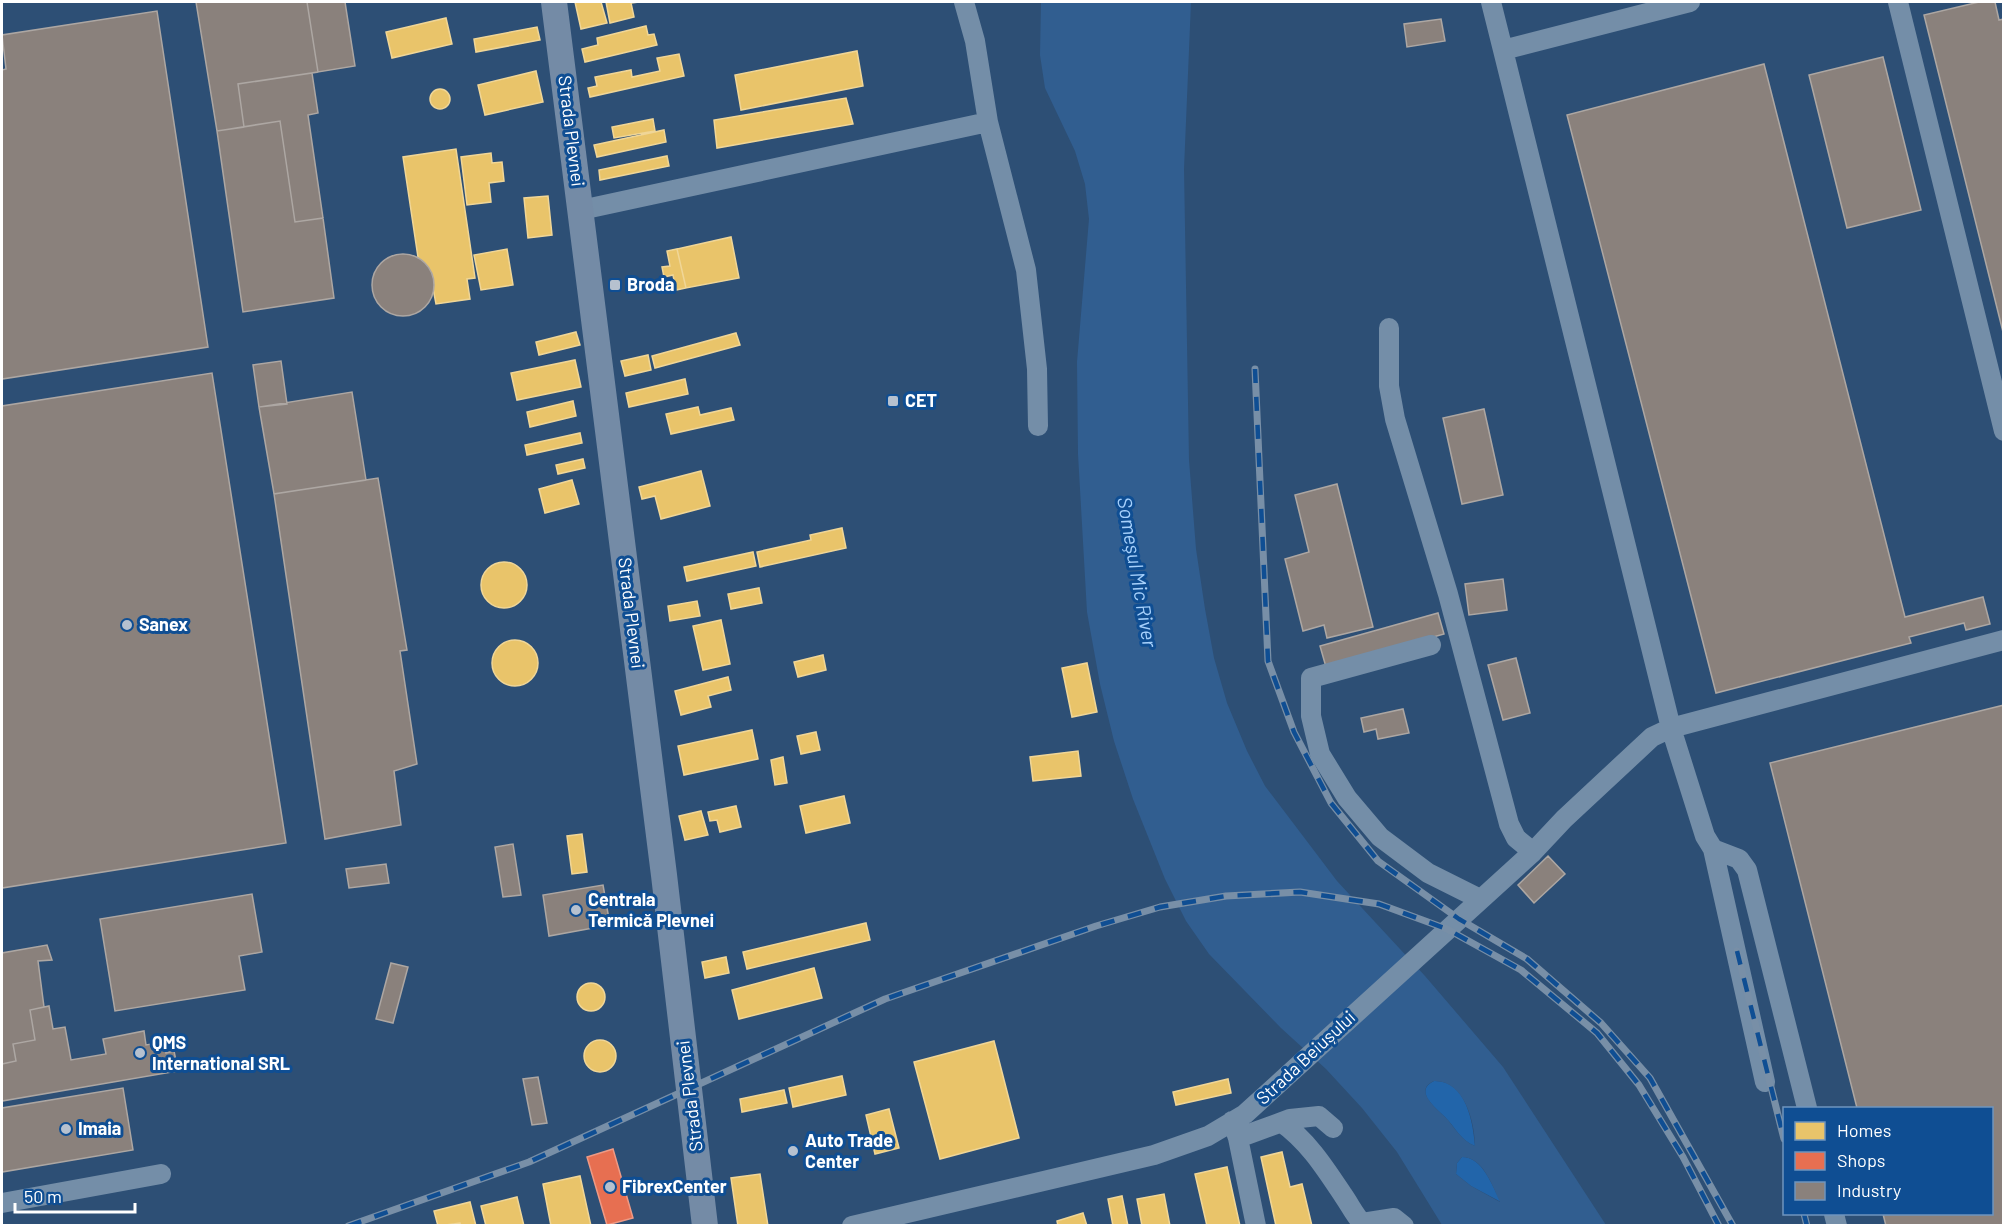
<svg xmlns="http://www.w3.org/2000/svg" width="2005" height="1227" font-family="Barlow,sans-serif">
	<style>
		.green { fill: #2265aa }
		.water { fill: #315e90; fill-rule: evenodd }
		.homes { fill: #e9c46a; stroke: #f0d697; stroke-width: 1.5 }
		.shops { fill: #e76f51; stroke: #ee9a85; stroke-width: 1.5 }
		.industry { fill: #8a817c; stroke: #ada7a3; stroke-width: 1.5 }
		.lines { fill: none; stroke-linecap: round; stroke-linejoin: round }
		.minor { stroke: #748ea8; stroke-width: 20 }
		.major { stroke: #748ba6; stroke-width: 26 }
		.rail-casing { stroke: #788fa7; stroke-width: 7 }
		.rail { stroke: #0f4e93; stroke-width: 4.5; stroke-dasharray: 14; stroke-linecap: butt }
		.poi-dot { fill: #b6c1cf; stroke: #0f4e93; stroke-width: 2 }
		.labels { text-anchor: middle; stroke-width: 6; stroke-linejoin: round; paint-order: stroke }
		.street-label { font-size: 18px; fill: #fff; stroke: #0f4e93 }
		.poi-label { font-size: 18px; font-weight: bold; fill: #fff; stroke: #0f4e93; text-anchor: start }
		.water-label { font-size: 20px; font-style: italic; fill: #a6d0fb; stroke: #0f4e93 }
	</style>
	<rect width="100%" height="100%" fill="#2d4f75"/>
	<path class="green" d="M1434 1081C1466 1080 1473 1122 1475 1146 1460 1140 1456 1128 1445 1117 1436 1108 1413 1091 1434 1081Z
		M1462 1157C1483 1157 1492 1186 1501 1202L1471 1186 1456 1174 1457 1163Z"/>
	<path class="water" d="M1041 2H1191L1184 169 1189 460 1196 549 1205 609 1214 658 1227 703 1247 751 1265 786 1337 881 1425 976 1503 1067 1606 1225H1442L1397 1152 1362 1108 1326 1069 1281 1028 1209 954 1186 921 1165 879 1133 799 1114 741 1100 684 1087 612 1078 454 1077 362 1089 219 1085 184 1075 151 1045 88 1040 55ZM1434 1081C1464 1080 1475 1122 1475 1146 1460 1140 1455 1127 1445 1117 1436 1108 1413 1090 1434 1081ZM1462 1157C1483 1157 1492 1185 1500 1202L1471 1186 1456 1174 1457 1163Z"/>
	<path class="homes" d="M575 2H601L607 23 581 29Z
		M606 2H639L631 3 634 17 610 23Z
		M446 18 452 44 392 58 386 32Z
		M646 26 648 35 654 34 657 45 585 62 582 49 598 45 597 38Z
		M537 27 540 40 476 52 474 39Z
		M857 51 863 86 741 110 735 75Z
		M679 54 684 76 590 97 588 88 597 86 595 77 631 70 632 77 660 71 657 58Z
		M536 71 543 102 485 115 478 85Z
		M430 99a10 10 0 1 1 20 0a10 10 0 1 1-20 0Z
		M846 98 853 124 717 148 714 120Z
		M653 119 655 131 614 138 612 127Z
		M664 130 666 142 597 157 594 145Z
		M456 149 475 278 467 279 470 299 436 304 432 283 422 284 403 157Z
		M491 153 492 163 502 162 504 181 489 183 491 202 467 205 461 157Z
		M667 156 669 166 600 180 599 170Z
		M548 196 552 235 528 238 524 198Z
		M731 237 739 278 686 288 677 249Z
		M507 249 513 285 481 290 474 255Z
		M677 249 686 288 676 290 673 275 664 277 662 267 670 266 667 251Z
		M576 332 580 345 539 355 536 342Z
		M736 333 740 345 655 368 652 356Z
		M648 355 651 370 625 376 621 361Z
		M575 360 581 387 517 400 511 373Z
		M685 379 688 394 629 407 626 393Z
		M573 401 576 416 530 427 527 412Z
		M698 407 700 415 731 408 734 420 671 434 666 414Z
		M580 433 582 443 527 455 525 445Z
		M583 459 585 468 558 474 556 465Z
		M701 471 710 506 661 519 655 496 642 499 639 487Z
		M572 480 579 504 545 513 539 489Z
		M842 528 846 548 760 567 757 552 811 540 810 535Z
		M753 552 756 566 687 581 684 567Z
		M481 585a23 23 0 1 1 46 0a23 23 0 1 1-46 0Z
		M759 588 762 603 731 609 728 594Z
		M697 601 700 616 670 621 668 606Z
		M721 620 730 664 703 670 693 626Z
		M492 663a23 23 0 1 1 46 0a23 23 0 1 1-46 0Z
		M823 655 826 670 798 677 794 662Z
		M1087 663 1097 712 1072 717 1062 668Z
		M728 677 731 690 708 696 711 707 681 715 675 691Z
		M752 730 758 759 684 775 678 746Z
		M816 732 820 750 801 754 797 736Z
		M1078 751 1081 776 1033 781 1030 757Z
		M783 757 787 783 775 785 771 760Z
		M844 796 850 823 806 833 800 806Z
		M736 806 741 827 720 832 717 820 710 821 708 812Z
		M701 811 708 835 685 840 679 816Z
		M582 834 587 872 572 874 567 836Z
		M866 923 870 940 747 969 743 952Z
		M726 957 729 973 705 978 702 962Z
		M814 968 822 998 739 1019 732 990Z
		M577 997a14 14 0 1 1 28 0a14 14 0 1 1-28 0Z
		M584 1056a16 16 0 1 1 32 0a16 16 0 1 1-32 0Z
		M994 1041 1019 1138 940 1159 914 1062Z
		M842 1076 846 1095 793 1107 789 1088Z
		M1228 1079 1231 1093 1176 1105 1173 1092Z
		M784 1090 787 1103 742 1112 740 1099Z
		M889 1109 899 1148 875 1154 866 1115Z
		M1282 1152 1290 1187 1302 1184 1312 1226H1276L1261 1157Z
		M1227 1167 1240 1226H1207L1195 1174Z
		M760 1174 768 1226H738L731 1178Z
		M580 1176 591 1226H551L543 1184Z
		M1164 1194 1170 1226H1142L1137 1199Z
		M1122 1196 1128 1226H1113L1108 1199Z
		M517 1197 524 1226H486L481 1206Z
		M470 1202 476 1226H461L460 1223 438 1226 434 1211Z
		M1083 1213 1087 1226H1058L1057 1221Z"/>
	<path class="shops" d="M613 1149 633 1218 607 1225 587 1157Z"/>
	<path class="industry" d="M196 2H307L318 72 238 84 244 127 217 131Z
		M307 2H345L355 66 318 72Z
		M1979 2H1995L1999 20 2004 19V336L1924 15Z
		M157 11 208 347 2 379V70L6 69 2 35Z
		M1441 19 1445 41 1407 47 1404 24Z
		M1883 57 1921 210 1847 228 1809 75Z
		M1764 64 1905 617 1983 597 1990 624 1966 630 1964 623 1909 637 1911 643 1716 693 1567 115Z
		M312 73 318 113 308 115 323 218 295 222 280 121 244 127 238 84Z
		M280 121 295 222 323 218 334 298 243 312 217 131Z
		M372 285a31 31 0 1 1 62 0a31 31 0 1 1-62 0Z
		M281 361 287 404 259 407 253 365Z
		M212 373 286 843 2 888V406Z
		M352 392 366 480 274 494 259 407Z
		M1484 409 1503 495 1462 504 1443 418Z
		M378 478 407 650 400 651 417 764 394 771 401 825 325 839 274 494Z
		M1337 484 1373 627 1327 638 1324 625 1303 631 1285 559 1309 552 1295 495Z
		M1503 579 1507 610 1469 615 1465 584Z
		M1438 613 1444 634 1326 667 1320 646Z
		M1516 658 1530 713 1503 720 1488 665Z
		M2004 705V1226H1886L1883 1214H1992V1108H1857L1770 763Z
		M1403 709 1409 733 1378 739 1376 729 1364 732 1361 718Z
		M513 844 521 895 503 897 495 847Z
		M1548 856 1565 874 1534 903 1518 885Z
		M386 864 389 883 349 888 346 869Z
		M603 885 610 925 549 936 543 895Z
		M252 894 262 952 239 956 245 990 115 1011 100 919Z
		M47 945 52 960 38 961 44 1007 30 1010 35 1040 13 1044 16 1061 2 1064V953Z
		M391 963 408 967 393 1023 376 1019Z
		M49 1006 53 1029 65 1027 71 1060 106 1054 103 1039 144 1031 146 1045 164 1042 166 1053 174 1051 178 1071 2 1101V1064L16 1061 13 1044 35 1040 30 1010Z
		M538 1077 547 1123 532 1125 523 1079Z
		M123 1088 133 1150 2 1172V1108Z"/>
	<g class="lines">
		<path class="minor" d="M964 2 975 41 988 122 1026 270 1037 369 1038 426
			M1491 2 1503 50
			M1690 2 1503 50 1671 728 1705 836 1713 849 1739 859 1747 870 1807 1108
			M1898 2 2004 431
			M581 210 988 122
			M1389 328V386L1395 419 1448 594 1509 824 1516 838 1533 852
			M1431 645 1311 678V716L1320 754 1347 798 1380 837 1428 873 1480 899
			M1713 849 1765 1082
			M1232 1121 1238 1138 1256 1226
			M1281 1122C1308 1141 1325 1168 1343 1195 1350 1205 1354 1214 1362 1223L1394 1218 1404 1226
			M1238 1138 1290 1119 1319 1116 1333 1128
			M2 1203 161 1174
			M1834 1214 1837 1226
			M852 1226 1154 1155 1208 1136 1245 1114 1533 852 1564 819 1652 737 1671 728 2004 640"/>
		<path class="major" d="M554 2 664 875 705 1226"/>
		<g class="rail-casing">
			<path id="rail" d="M1255 369 1268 661 1294 732 1331 803 1378 861 1459 919 1527 959 1601 1023 1650 1078 1733 1226
				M1737 951 1784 1139
				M1804 1214 1807 1226
				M348 1226 529 1162 885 999 1096 926 1160 907 1226 896 1300 892 1379 904 1447 929 1521 970 1597 1033 1639 1085 1683 1157 1719 1226"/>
		</g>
		<use href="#rail" class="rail"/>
	</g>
	<g class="poi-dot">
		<rect x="609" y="279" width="12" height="12" rx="3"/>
		<rect x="887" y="395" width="12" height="12" rx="3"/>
		<circle cx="127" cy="625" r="6"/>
		<circle cx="576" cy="910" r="6"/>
		<circle cx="140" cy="1053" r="6"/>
		<circle cx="66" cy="1129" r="6"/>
		<circle cx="793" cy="1151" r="6"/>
		<circle cx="610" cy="1187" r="6"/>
	</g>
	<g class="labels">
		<g class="street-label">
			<text transform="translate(571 131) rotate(83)" y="6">Strada Plevnei</text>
			<text transform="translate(631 613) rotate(83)" y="6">Strada Plevnei</text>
			<text transform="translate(1306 1058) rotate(-43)" y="6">Strada Beiușului</text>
			<text transform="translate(690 1096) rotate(-97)" y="6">Strada Plevnei</text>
		</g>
		<g class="poi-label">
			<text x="627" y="291">Broda</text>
			<text x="905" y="407">CET</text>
			<text x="139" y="631">Sanex</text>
			<text x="588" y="906">Centrala<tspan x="588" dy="21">Termică Plevnei</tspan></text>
			<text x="152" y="1049">QMS<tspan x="152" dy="21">International SRL</tspan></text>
			<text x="78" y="1135">Imaia</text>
			<text x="805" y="1147">Auto Trade<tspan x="805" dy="21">Center</tspan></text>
			<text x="622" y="1193">FibrexCenter</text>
		</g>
		<g class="water-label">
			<text transform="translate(1137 572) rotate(80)" y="7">Someşul Mic River</text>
		</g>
	</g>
	<rect width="2005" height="1227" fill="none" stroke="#ffffff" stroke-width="6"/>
	<rect x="1783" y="1107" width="210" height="108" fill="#0f4e93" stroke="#6f95be" stroke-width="1.5"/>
	<rect x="1795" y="1122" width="30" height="18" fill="#e9c46a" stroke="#6f95be" stroke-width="1.5"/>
	<text x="1837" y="1137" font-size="18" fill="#ffffff">Homes</text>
	<rect x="1795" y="1152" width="30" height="18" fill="#e76f51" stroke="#6f95be" stroke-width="1.5"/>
	<text x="1837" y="1167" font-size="18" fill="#ffffff">Shops</text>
	<rect x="1795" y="1182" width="30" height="18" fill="#8a817c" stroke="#6f95be" stroke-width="1.5"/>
	<text x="1837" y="1197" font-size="18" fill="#ffffff">Industry</text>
	<path d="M15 1203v9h120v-9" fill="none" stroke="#ffffff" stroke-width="3"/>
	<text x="24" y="1203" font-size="18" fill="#ffffff" stroke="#0f4e93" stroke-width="4.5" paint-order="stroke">50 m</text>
</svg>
